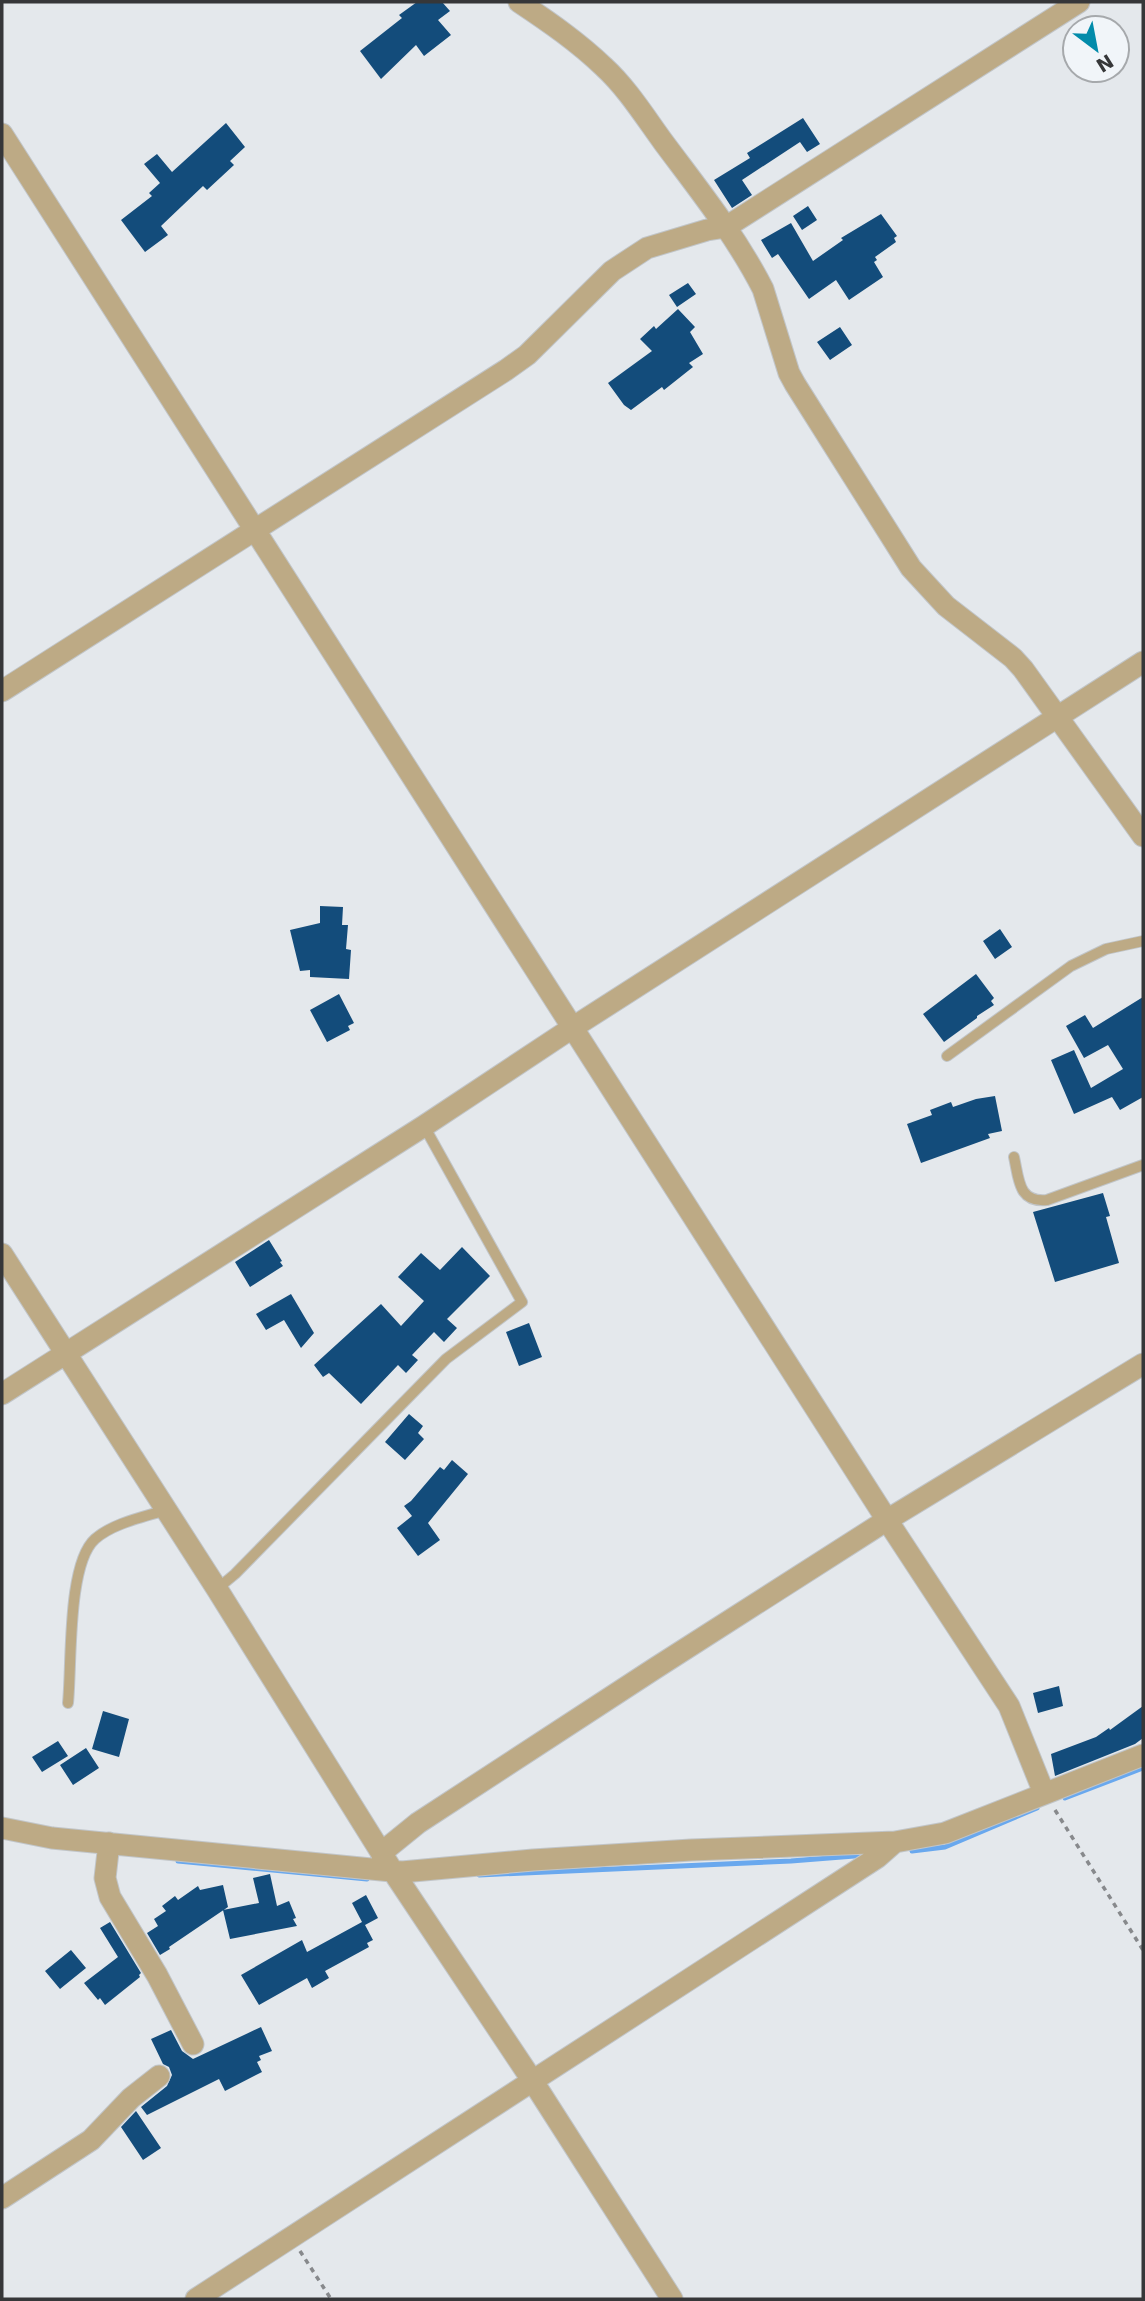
<svg xmlns="http://www.w3.org/2000/svg" width="1145" height="2301" font-family="'DejaVu Sans',sans-serif">
	<style>
		.lines { fill: none; stroke-linecap: round; stroke-linejoin: round }
		.stream { stroke: #69a8ee; stroke-width: 5 }
		.building { fill: #134c7b }
		.lane-casing { stroke: #c1c5c8; stroke-width: 12 }
		.street-casing { stroke: #c1c5c8; stroke-width: 23 }
		.path { stroke: #87898c; stroke-width: 3.5; stroke-dasharray: 5 5; stroke-linecap: butt }
		.lane { stroke: #bdaa85; stroke-width: 10 }
		.street { stroke: #bdaa85; stroke-width: 21 }
	</style>
	<rect width="100%" height="100%" fill="#e4e8ec"/>
	<g class="lines">
		<path class="stream" d="M1065 1798 1143 1768
			M912 1851 945 1847 1037 1808
			M178 1861 367 1879
			M479 1875 791 1861 867 1855"/>
	</g>
	<path class="building" d="M417 2H442L450 11 438 20 451 35 424 56 416 45 381 79 360 51 402 18 399 15Z
		M803 118 820 144 807 152 800 142 742 180 752 195 732 208 714 180 750 158 747 153Z
		M226 123 245 147 230 161 234 165 207 190 203 186 161 226 168 235 145 252 121 220 152 196 149 193 160 183 144 164 157 154 172 172Z
		M808 206 817 220 802 230 793 216Z
		M881 214 897 236 894 238 896 242 875 257 877 260 874 262 883 277 849 300 836 280 809 299 778 254 772 258 761 240 791 223 813 261 843 240 841 238Z
		M688 283 696 294 677 307 669 295Z
		M678 309 695 327 690 332 703 354 689 363 693 367 664 390 662 387 631 410 624 405 608 383 652 351 640 339 654 326 656 329Z
		M840 327 852 345 830 360 817 342Z
		M320 906 343 907 342 925H348L346 949 351 950 349 979 310 977V970L300 971 290 930 320 923Z
		M1000 929 1012 947 995 959 983 941Z
		M976 974 994 998 991 1001 994 1005 977 1016V1018L944 1042 923 1014Z
		M339 994 354 1023 348 1026 350 1030 327 1042 310 1010Z
		M1143 997V1097L1120 1110 1112 1097 1074 1114 1051 1060 1074 1050 1091 1088 1123 1069 1108 1045 1084 1058 1066 1026 1085 1015 1093 1028Z
		M995 1096 1002 1131 988 1134 990 1138 921 1163 907 1124 932 1115 930 1110 951 1102 953 1107 976 1099Z
		M1103 1193 1110 1216 1106 1217 1119 1263 1055 1282 1033 1212Z
		M269 1240 282 1261 280 1262 283 1266 250 1287 235 1262Z
		M462 1247 490 1276 447 1319 457 1328 444 1342 434 1332 412 1355 418 1360 406 1373 398 1365 361 1404 329 1373 323 1377 314 1365 381 1304 401 1326 424 1301 398 1277 421 1253 440 1270Z
		M291 1294 314 1333 301 1348 284 1320 266 1330 256 1314Z
		M529 1323 542 1357 519 1366 506 1332Z
		M409 1414 423 1426 418 1433 424 1439 405 1460 385 1442Z
		M452 1460 468 1474 428 1523 440 1540 418 1556 397 1528 412 1516 404 1506 411 1501 440 1467 444 1470Z
		M1059 1686 1063 1706 1038 1713 1033 1693Z
		M1143 1706V1738L1135 1744 1055 1776 1051 1754 1096 1737 1109 1728 1110 1730Z
		M103 1711 129 1719 119 1757 92 1749Z
		M58 1741 68 1756 42 1772 32 1757Z
		M86 1748 99 1768 73 1785 60 1765Z
		M270 1874 277 1906 289 1901 296 1918 293 1919 297 1926 230 1939 223 1910 259 1903 253 1878Z
		M223 1885 228 1907 169 1947 170 1949 160 1955 147 1933 158 1926 154 1919 166 1911 162 1906 175 1896 178 1900 198 1886 200 1890Z
		M366 1895 378 1918 365 1925 373 1940 367 1943 369 1947 325 1971 329 1978 312 1988 307 1978 259 2005 241 1975 302 1940 307 1952 362 1922 352 1903Z
		M110 1922 141 1973 139 1975 140 1977 105 2005 100 1998 98 2000 84 1983 118 1957 100 1928Z
		M71 1950 86 1968 60 1989 45 1971Z
		M261 2027 272 2051 259 2056 261 2060 257 2062 262 2072 225 2091 219 2079 147 2115 141 2107 167 2086 172 2075 169 2067 163 2064 151 2039 171 2030 182 2051 193 2059Z
		M136 2111 161 2148 143 2160 121 2127Z"/>
	<g class="lines">
		<g class="lane-casing">
			<path id="lane" d="M947 1056 1071 966 1106 949 1143 941
				M1014 1157C1019 1179 1018 1203 1047 1200L1143 1165
				M217 1589 235 1574 446 1359 522 1302 424 1126
				M68 1703C72 1664 67 1564 95 1539 113 1523 144 1517 166 1510"/>
		</g>
		<g class="street-casing">
			<path id="street" d="M519 2C549 22 578 42 604 67 627 88 645 117 664 143 699 190 736 236 763 289L789 373 795 384 911 568 946 606 1013 658 1023 669 1143 836
				M2 134 887 1520 1009 1706 1044 1793
				M2 691 506 370 527 355 612 271 647 248 707 230 726 227 1079 2
				M2 1254 217 1589 392 1870 532 2080 672 2299
				M2 1394 424 1126 572 1028 1143 662
				M2 1828 52 1838 402 1872 533 1860 691 1850 895 1842 945 1833 1143 1755
				M109 1843 105 1878 110 1897 157 1975 193 2044
				M381 1853 418 1823 654 1669 887 1520 1143 1364
				M2 2198 91 2140 131 2098 159 2076
				M196 2299 878 1857 895 1842"/>
		</g>
		<path class="path" d="M1055 1810 1143 1950
			M300 2251 331 2299"/>
		<use href="#lane" class="lane"/>
		<use href="#street" class="street"/>
	</g>
	<rect width="1145" height="2301" fill="none" stroke="#363739" stroke-width="7"/>
	<g transform="translate(1096 49) rotate(148)"><circle r="33" fill="#f1f5f9" stroke="#a6a9ac" stroke-width="2"/>
	<path d="M0-5L12 26L0 18L-12 26Z" fill="#028baa"/>
	<text y="-10" font-size="19" font-weight="bold" text-anchor="middle" fill="#363739">N</text>
	</g>
</svg>
